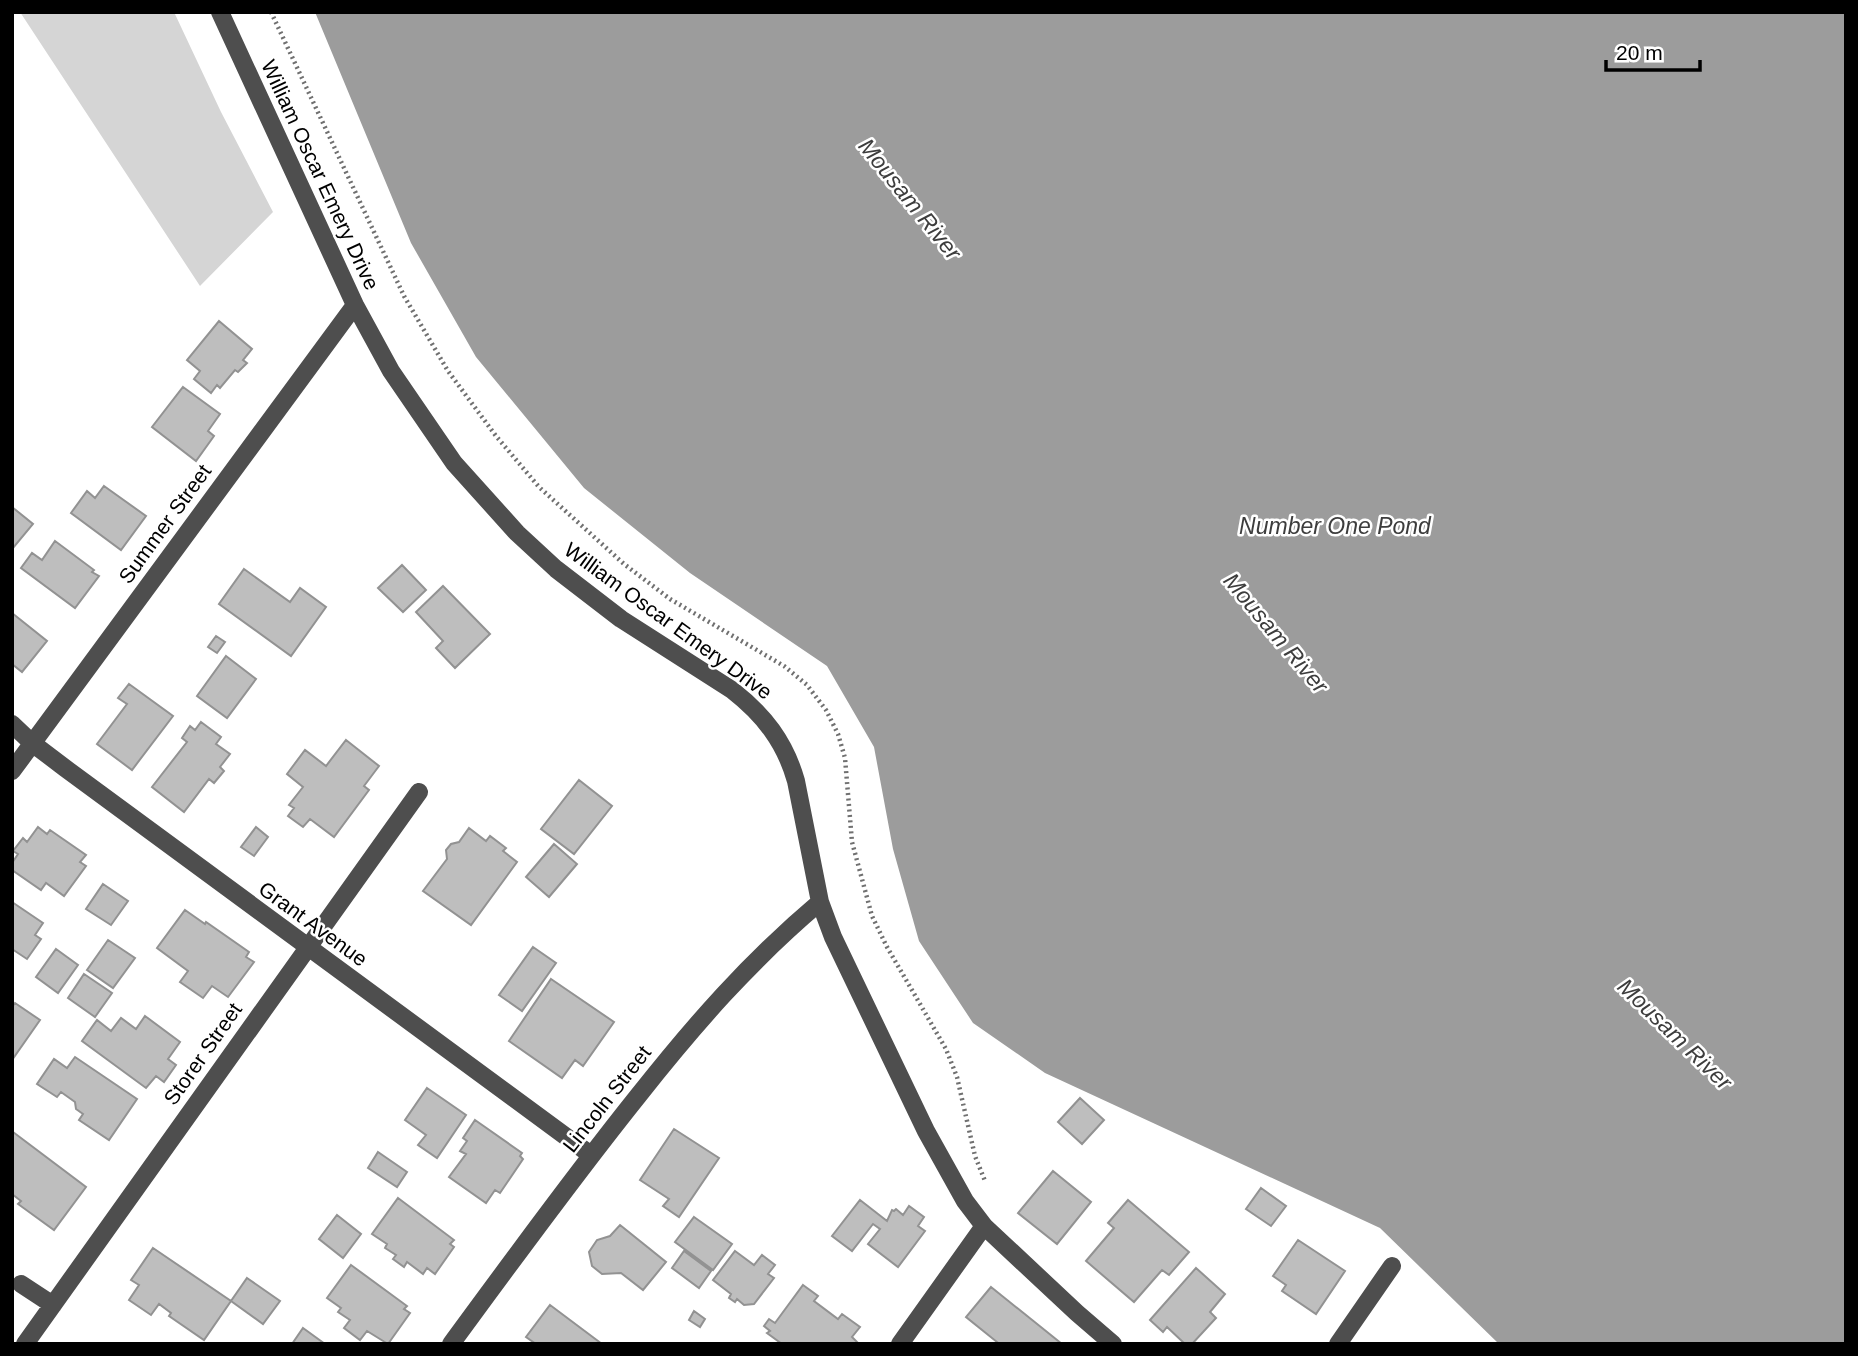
<svg xmlns="http://www.w3.org/2000/svg" width="1858" height="1356" font-family="Arial,sans-serif">
	<style>
		.green { fill: #d5d5d5 }
		.water { fill: #9c9c9c }
		.building { fill: #bebebe; stroke: #929292; stroke-width: 2 }
		.lines { fill: none; stroke-linecap: round; stroke-linejoin: round }
		.path { stroke: #707070; stroke-width: 4.5; stroke-dasharray: 2 3.5; stroke-linecap: butt }
		.minor { stroke: #4e4e4e; stroke-width: 18 }
		.labels { text-anchor: middle; stroke-width: 5; stroke-linejoin: round; paint-order: stroke }
		.street-label { font-size: 21px; fill: #000; stroke: #fff }
		.water-label { font-size: 23px; font-style: italic; fill: #3d3d3d; stroke: #fff }
	</style>
	<rect width="100%" height="100%" fill="#fff"/>
	<path class="green" d="M20 12H174L221 112 273 212 200 286Z"/>
	<path class="water" d="M315 12H1846V1344H1499L1380 1228 1045 1073 973 1023 919 941 893 849 874 747 827 666 690 573 584 488 476 357 411 243Z"/>
	<path class="building" d="M219 321 252 349 243 360 247 363 238 372 235 370 220 388 217 385 211 393 194 379 200 371 187 360Z
		M183 387 220 414 208 431 214 436 196 461 152 427Z
		M104 486 146 516 121 550 71 513 87 491 95 498Z
		M12 507 33 524 13 548H12Z
		M55 541 94 570 92 572 99 576 75 608 21 568 32 553 42 560Z
		M402 565 426 590 403 612 378 588Z
		M244 569 290 602 300 588 326 607 291 656 219 604Z
		M443 586 490 634 455 668 436 648 443 641 416 612Z
		M12 613 47 641 22 672 12 664Z
		M216 636 225 642 217 653 208 647Z
		M226 656 256 679 227 718 197 696Z
		M129 684 173 716 132 770 97 744 127 704 118 698Z
		M201 722 221 737 216 744 230 754 220 767 224 771 214 783 209 779 184 812 152 787 187 742 182 738 190 726 195 730Z
		M346 740 379 766 364 786 369 790 334 837 310 819 303 827 288 816 294 808 289 805 303 787 287 774 305 750 326 766Z
		M579 780 612 806 574 854 541 829Z
		M38 827 47 834 50 830 86 855 80 862 86 866 64 896 46 883 41 890 12 870V863L18 854 13 851 23 838 27 842Z
		M256 827 268 837 254 856 241 847Z
		M469 828 486 841 490 836 506 848 503 851 517 862 471 925 423 891 447 859 446 850 451 844 459 842Z
		M554 844 577 864 549 897 526 877Z
		M103 884 128 901 111 925 86 909Z
		M12 902 43 923 35 935 41 939 27 959 12 949Z
		M185 910 205 924 206 922 249 952 246 957 254 962 228 997 212 986 203 998 180 982 188 971 157 948Z
		M108 940 135 958 113 988 87 970Z
		M533 947 556 963 522 1011 499 995Z
		M56 949 78 965 58 993 36 977Z
		M84 974 112 993 95 1017 68 998Z
		M551 979 614 1022 583 1066 575 1060 562 1078 509 1041Z
		M15 1003 40 1020 12 1060V1007Z
		M145 1016 180 1042 168 1059 176 1065 164 1082 156 1076 146 1088 82 1041 97 1020 111 1031 121 1018 136 1029Z
		M75 1057 137 1099 109 1140 79 1120 83 1114 76 1109 75 1102 61 1092 57 1097 37 1084 54 1059 67 1068Z
		M427 1088 466 1115 437 1158 418 1145 426 1135 405 1120Z
		M1080 1098 1104 1120 1082 1144 1058 1122Z
		M475 1120 522 1153 520 1156 523 1159 500 1193 495 1190 486 1203 449 1177 466 1154 460 1151 467 1141 463 1138Z
		M674 1129 719 1158 679 1217 663 1206 669 1199 640 1180Z
		M13 1132 86 1187 54 1230 18 1204 21 1201 12 1194Z
		M378 1152 407 1172 397 1187 368 1168Z
		M1053 1171 1091 1202 1057 1244 1018 1213Z
		M1261 1188 1286 1206 1271 1226 1246 1209Z
		M398 1198 454 1240 450 1244 454 1247 435 1274 427 1268 423 1274 407 1262 404 1267 393 1259 396 1255 385 1248 387 1244 372 1234Z
		M860 1200 887 1221 892 1210 894 1211 896 1209 903 1215 909 1206 924 1217 918 1226 925 1231 898 1267 868 1244 880 1229 873 1224 852 1251 832 1236Z
		M1128 1200 1189 1252 1169 1275 1162 1270 1134 1302 1086 1261 1114 1228 1108 1223Z
		M337 1215 361 1234 343 1258 319 1239Z
		M694 1217 732 1244 713 1270 675 1242Z
		M620 1225 666 1262 643 1290 621 1273 602 1274 592 1266 589 1252 597 1240 610 1236Z
		M1298 1240 1345 1271 1316 1314 1282 1291 1286 1285 1273 1276Z
		M153 1248 231 1301 204 1340 169 1316 171 1313 159 1304 151 1315 129 1300 139 1285 131 1280Z
		M684 1251 711 1271 699 1288 672 1268Z
		M735 1251 754 1265 762 1255 775 1265 768 1274 774 1278 754 1304 744 1305 737 1299 735 1302 729 1298 731 1294 713 1280Z
		M351 1265 407 1306 404 1309 410 1313 388 1344 367 1331 360 1340 344 1328 350 1320 338 1312 341 1308 327 1298Z
		M1196 1268 1225 1294 1210 1312 1216 1318 1192 1344H1185L1167 1327 1163 1332 1150 1320Z
		M247 1278 280 1301 263 1324 231 1301Z
		M803 1285 818 1296 814 1301 838 1319 842 1314 860 1327 852 1337 859 1344H782L767 1333 770 1331 764 1326 769 1319 775 1323Z
		M991 1287 1062 1344H995L997 1342 966 1317Z
		M550 1305 602 1344H536L526 1337Z
		M694 1311 705 1319 700 1327 689 1320Z
		M303 1328 325 1344H292Z"/>
	<g class="lines">
		<path class="path" d="M271 12 404 296 448 371 496 436 539 487 624 564 670 599 784 666 807 685 826 710 838 734 845 758 852 842 872 916 887 947 946 1049 957 1077 975 1156 985 1181"/>
		<path class="minor" d="M220 12 355 305 391 371 454 463 517 533 556 569 621 619 732 690C764 715 785 742 796 781L820 902 833 937 926 1131 965 1201 984 1226 1077 1313 1113 1344
			M12 724 32 743 65 768 591 1155
			M12 771 355 305
			M21 1284 53 1305
			M25 1344 419 792
			M451 1344C512 1261 573 1177 638 1096 695 1024 749 962 820 902
			M900 1344 984 1226
			M1338 1344 1392 1266"/>
	</g>
	<g class="labels">
		<g class="street-label">
			<text transform="translate(320 175) rotate(65)" y="7">William Oscar Emery Drive</text>
			<text transform="translate(165 524) rotate(-54)" y="7">Summer Street</text>
			<text transform="translate(668 621) rotate(36)" y="7">William Oscar Emery Drive</text>
			<text transform="translate(313 924) rotate(36)" y="7">Grant Avenue</text>
			<text transform="translate(203 1054) rotate(-55)" y="7">Storer Street</text>
			<text transform="translate(607 1099) rotate(-52)" y="7">Lincoln Street</text>
		</g>
		<g class="water-label">
			<text transform="translate(910 199) rotate(51)" y="8">Mousam River</text>
			<text x="1335" y="534">Number One Pond</text>
			<text transform="translate(1276 633) rotate(50)" y="8">Mousam River</text>
			<text transform="translate(1675 1034) rotate(44)" y="8">Mousam River</text>
		</g>
	</g>
	<rect width="1858" height="1356" fill="none" stroke="#000000" stroke-width="28"/>
	<path d="M1606 60v10h94v-10" fill="none" stroke="#000000" stroke-width="3.5"/>
	<text x="1616" y="60" font-size="21" fill="#000000" stroke="#ffffff" stroke-width="5" paint-order="stroke">20 m</text>
</svg>
